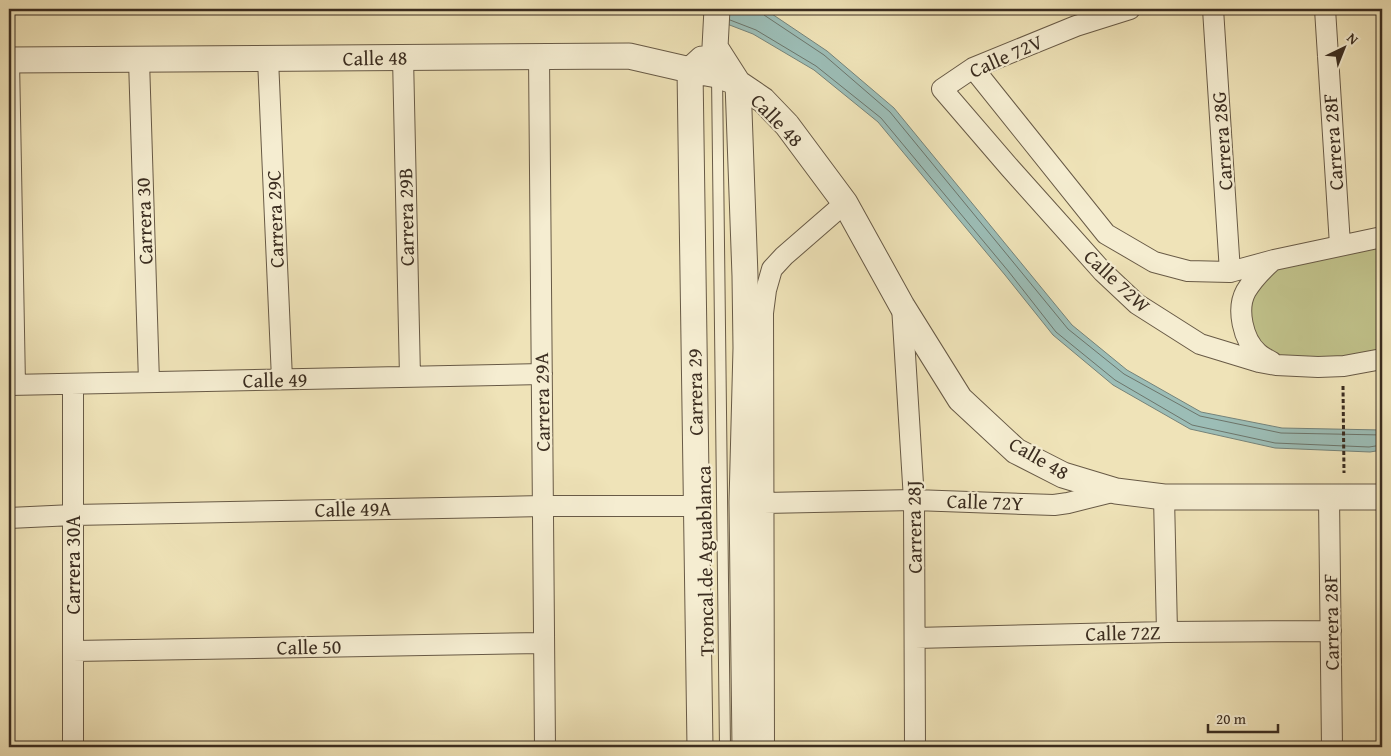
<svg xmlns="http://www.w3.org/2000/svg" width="1391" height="756" font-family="'Gentium Book Plus',serif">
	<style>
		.green { fill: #c0c18a; stroke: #7e7755 }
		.water { fill: #9cbdb6; stroke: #75837a }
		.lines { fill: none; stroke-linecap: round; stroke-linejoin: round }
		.shore { stroke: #6c756b; stroke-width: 1 }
		.service-casing { stroke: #685a46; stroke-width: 12 }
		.minor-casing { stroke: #685a46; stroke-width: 22 }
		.tertiary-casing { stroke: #685a46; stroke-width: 27 }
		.path { stroke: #3b2d20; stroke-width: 3; stroke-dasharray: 4 2.5; stroke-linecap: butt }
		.service { stroke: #f5edd1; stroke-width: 10 }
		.minor { stroke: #f5edd1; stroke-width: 20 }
		.tertiary { stroke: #f5edd1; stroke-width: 25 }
		.labels { text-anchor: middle; stroke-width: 4.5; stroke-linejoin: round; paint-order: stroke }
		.street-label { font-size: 20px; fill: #3b2d20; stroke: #f5edd1 }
	</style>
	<rect width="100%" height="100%" fill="#efe3b8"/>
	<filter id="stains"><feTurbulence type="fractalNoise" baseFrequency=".004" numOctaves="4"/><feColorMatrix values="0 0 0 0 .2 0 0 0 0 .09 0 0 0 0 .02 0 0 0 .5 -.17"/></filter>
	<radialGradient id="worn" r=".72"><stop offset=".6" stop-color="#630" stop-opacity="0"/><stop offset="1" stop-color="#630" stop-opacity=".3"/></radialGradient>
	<path class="green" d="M1382 237V359L1344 366 1258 353 1245 293 1257 275Z"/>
	<path class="water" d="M688 9H762L769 12 827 51 894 108 1072 325 1127 370 1201 412 1282 428 1382 430V450L1370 452 1275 448 1190 429 1113 385 1053 335 1005 275 878 122 814 70 753 34Z"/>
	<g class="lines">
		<path class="shore" d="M761 9 764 15 824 55 890 112 1068 329 1124 374 1200 416 1281 433 1382 435
			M730 20 756 30 816 66 881 118 1009 272 1056 332 1115 380 1192 425 1275 443 1369 447 1382 445"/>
		<g class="service-casing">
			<path id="service" d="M717 76 725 747"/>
		</g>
		<g class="minor-casing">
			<path id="minor" d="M1130 9 1076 26 973 68 942 89 1010 168 1103 272 1137 304 1200 344 1259 362 1276 365 1318 367 1344 366 1382 359
				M1213 9 1230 272
				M1325 9 1340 245
				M539 56 545 747
				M403 57 410 377
				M268 59 282 379
				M9 60 15 385
				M139 60 149 382
				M973 68 1106 234 1154 262 1188 271 1230 272 1274 260 1382 237
				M902 306 914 500 915 747
				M1272 362C1267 359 1262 357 1258 353 1243 340 1236 309 1246 291 1253 279 1262 270 1272 261
				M9 385 542 374
				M1164 497 1167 632
				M1329 497 1332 747
				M764 503 914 500 1054 505 1068 503 1116 491
				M9 518 73 515 543 506H697
				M915 638 1167 632 1331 631
				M73 651 544 643
				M73 747V384
				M764 747 763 313 766 290 772 269 784 256 845 203"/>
		</g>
		<g class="tertiary-casing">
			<path id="tertiary" d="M717 9 715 47 738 83 745 276 746 348 742 502 745 747
				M9 60 629 56 690 70 717 75 738 83 763 100 787 125 845 203 902 306 960 399 1016 451 1063 475 1116 491 1164 497H1382
				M700 747 690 70 702 59"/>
		</g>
		<path class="path" d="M1343 386 1344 473"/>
		<use href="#service" class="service"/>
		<use href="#minor" class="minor"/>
		<use href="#tertiary" class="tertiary"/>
	</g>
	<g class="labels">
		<g class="street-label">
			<text transform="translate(1006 56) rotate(-24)" y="7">Calle 72V</text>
			<text transform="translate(375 58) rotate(-1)" y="7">Calle 48</text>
			<text transform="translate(777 120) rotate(46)" y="7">Calle 48</text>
			<text transform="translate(1222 141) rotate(-94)" y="7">Carrera 28G</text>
			<text transform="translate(1333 142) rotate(-94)" y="7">Carrera 28F</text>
			<text transform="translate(406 217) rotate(-91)" y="7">Carrera 29B</text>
			<text transform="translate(275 219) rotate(-92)" y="7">Carrera 29C</text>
			<text transform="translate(144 221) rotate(-92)" y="7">Carrera 30</text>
			<text transform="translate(1117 281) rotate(43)" y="7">Calle 72W</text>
			<text transform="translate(275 380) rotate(-1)" y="7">Calle 49</text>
			<text transform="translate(695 392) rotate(-91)" y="7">Carrera 29</text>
			<text transform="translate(542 402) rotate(-91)" y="7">Carrera 29A</text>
			<text transform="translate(1039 458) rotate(30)" y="7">Calle 48</text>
			<text transform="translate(985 502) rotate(2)" y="7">Calle 72Y</text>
			<text transform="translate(353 509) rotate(-1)" y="7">Calle 49A</text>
			<text transform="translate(914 527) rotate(-91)" y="7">Carrera 28J</text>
			<text transform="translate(705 561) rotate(-91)" y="7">Troncal de Aguablanca</text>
			<text transform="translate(73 565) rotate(-90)" y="7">Carrera 30A</text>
			<text transform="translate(1331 622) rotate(-91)" y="7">Carrera 28F</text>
			<text transform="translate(1123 633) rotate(-1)" y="7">Calle 72Z</text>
			<text transform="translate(309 647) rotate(-1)" y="7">Calle 50</text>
		</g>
	</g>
	<rect width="1391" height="756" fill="none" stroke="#efe3b8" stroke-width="30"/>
	<rect x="10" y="10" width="1371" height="736" fill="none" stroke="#3b2d20" stroke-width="2.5"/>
	<rect x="15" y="15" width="1361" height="726" fill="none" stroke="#3b2d20"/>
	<g transform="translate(1344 48) rotate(43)" stroke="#f5edd1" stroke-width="4" paint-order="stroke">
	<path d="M0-4L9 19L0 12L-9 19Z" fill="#3b2d20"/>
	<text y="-8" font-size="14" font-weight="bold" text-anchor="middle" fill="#3b2d20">N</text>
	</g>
	<path d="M1208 724v8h70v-8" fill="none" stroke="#3b2d20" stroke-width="2.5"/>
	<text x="1216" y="724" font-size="15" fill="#3b2d20" stroke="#f5edd1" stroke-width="4" paint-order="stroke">20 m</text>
	<rect width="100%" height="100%" filter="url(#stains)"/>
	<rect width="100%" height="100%" fill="url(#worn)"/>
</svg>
